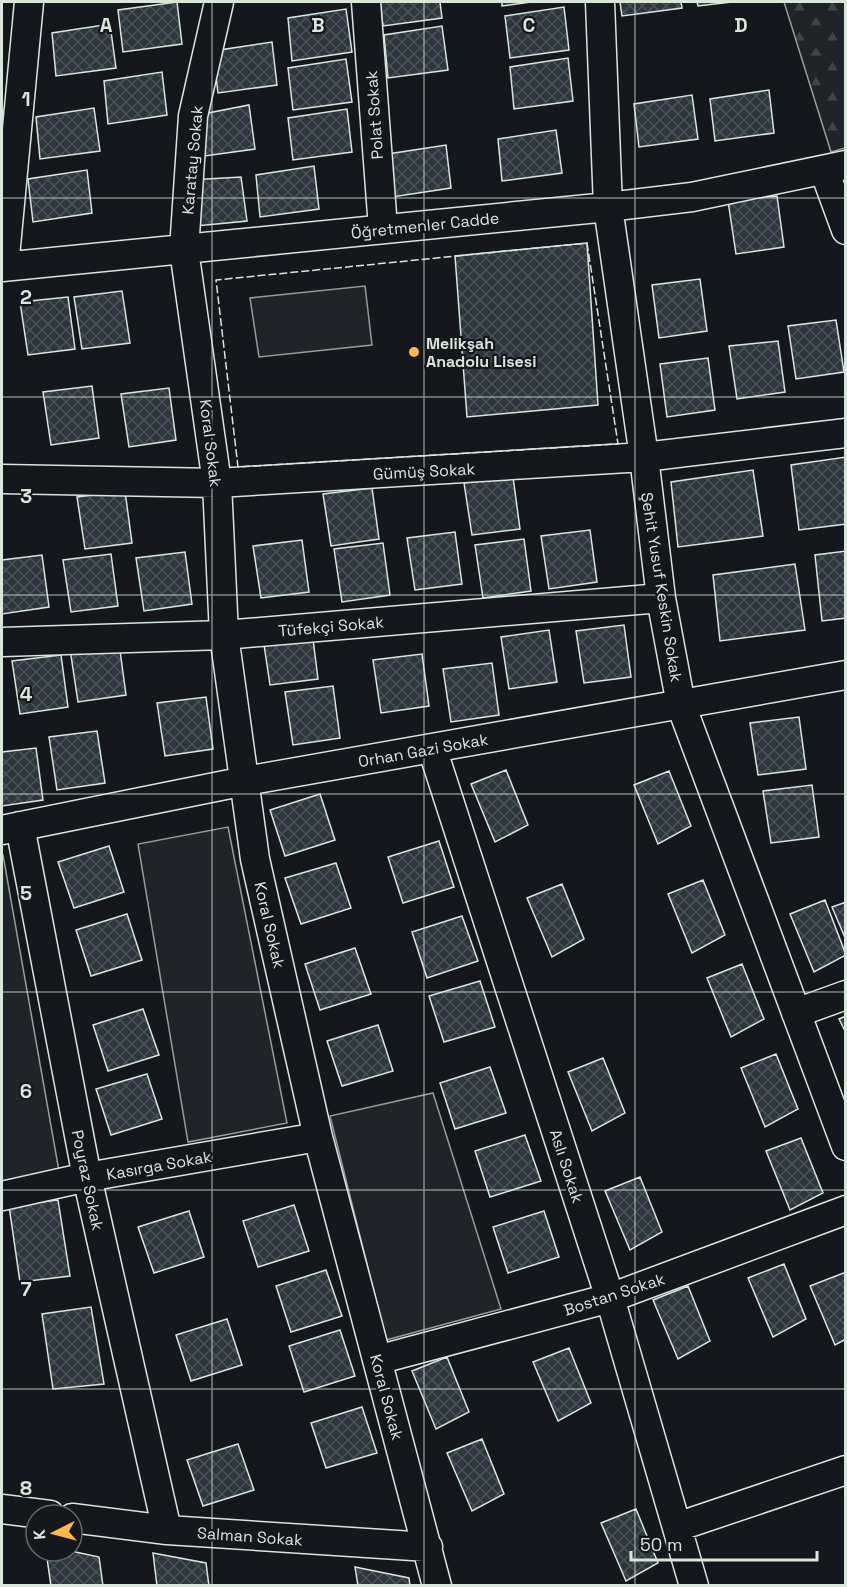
<svg xmlns="http://www.w3.org/2000/svg" width="847" height="1587" font-family="'Space Grotesk',sans-serif">
	<style>
		.green { fill: #202428; stroke: #939e99; stroke-width: 1.5 }
		.forest { fill: url(#forest-firs); stroke: #939e99; stroke-width: 1.5 }
		.building { fill: url(#building-cross-hatch); stroke: #d8e6dc; stroke-width: 1.5 }
		.lines { fill: none; stroke-linecap: round; stroke-linejoin: round }
		.minor-casing { stroke: #d8e6dc; stroke-width: 31 }
		.minor { stroke: #14181c; stroke-width: 28 }
		.fence { stroke: #d8e6dc; stroke-width: 1.5; stroke-dasharray: 8 3; stroke-linecap: butt }
		.grid { fill: none; stroke: #d8e6dc; stroke-width: 1.5; stroke-opacity: 0.55 }
		.poi-dot { fill: #ffb74d; stroke: #14181c; stroke-width: 2 }
		.labels { text-anchor: middle; stroke-width: 4.5; stroke-linejoin: round; paint-order: stroke }
		.street-label { font-size: 16px; fill: #d8e6dc; stroke: #14181c }
		.poi-label { font-size: 16px; font-weight: bold; fill: #d8e6dc; stroke: #14181c; text-anchor: start }
		.grid-label { font-size: 20px; text-anchor: middle; font-weight: bold; fill: #d8e6dc; stroke: #14181c; stroke-width: 4.5; stroke-linejoin: round; paint-order: stroke }
	</style>
	<defs>
		<pattern id="forest-firs" width="22" height="20" patternUnits="userSpaceOnUse" patternTransform="scale(1.5)"><rect width="22" height="20" fill="#202428"/><path d="M5 1l3.5 6h-7zM16 11l3.5 6h-7z" fill="#404447"/></pattern>
		<pattern id="building-cross-hatch" width="8" height="8" patternUnits="userSpaceOnUse" patternTransform="scale(1.5)"><rect width="8" height="8" fill="#2c363c"/><path d="M0 0l8 8M0 8l8-8" fill="none" stroke="#4a5358"/></pattern>
	</defs>
	<rect width="100%" height="100%" fill="#14181c"/>
	<path class="green" d="M365 286 372 345 259 357 250 298Z
		M228 827 287 1123 188 1142 138 844Z
		M2 855H3L59 1171 2 1181Z
		M433 1093 501 1309 386 1340 330 1116Z"/>
	<path class="forest" d="M784 2H845V148L831 152Z"/>
	<path class="building" d="M177 2 182 44 123 52 118 10Z
		M380 2H440L442 18 383 26Z
		M502 2H531L502 6Z
		M620 2H681L682 8 622 16Z
		M697 2H732L698 6Z
		M564 7 569 50 510 58 505 16Z
		M346 9 352 52 292 61 288 18Z
		M110 24 116 68 56 76 52 33Z
		M442 26 448 70 388 78 384 35Z
		M272 42 277 85 218 93 213 51Z
		M568 58 573 101 514 109 510 67Z
		M346 59 352 102 293 110 288 68Z
		M162 72 167 115 108 124 104 81Z
		M769 90 774 133 715 141 710 99Z
		M692 95 698 139 639 147 634 104Z
		M249 105 255 149 190 158 193 116Z
		M94 108 100 151 40 159 36 117Z
		M347 109 352 152 293 160 288 118Z
		M556 130 562 173 502 181 498 139Z
		M446 145 451 188 392 197 388 154Z
		M314 166 319 209 260 217 256 175Z
		M87 170 92 213 33 222 28 179Z
		M241 177 247 221 186 227 189 180Z
		M777 196 784 247 736 254 728 201Z
		M587 243 598 405 467 417 455 256Z
		M700 279 707 331 659 338 652 285Z
		M122 291 130 343 82 349 74 297Z
		M68 297 75 349 28 355 20 302Z
		M836 320 844 372 796 379 788 326Z
		M778 341 785 392 737 399 729 346Z
		M708 358 715 410 667 417 660 364Z
		M92 386 99 438 51 445 43 392Z
		M169 388 176 440 129 447 121 394Z
		M846 457V524L799 530 791 465Z
		M753 470 763 536 678 547 671 482Z
		M513 477 520 529 472 535 464 483Z
		M372 488 379 539 331 546 323 494Z
		M125 491 132 543 85 549 77 497Z
		M590 530 597 582 549 589 541 536Z
		M455 532 462 584 415 590 407 538Z
		M524 539 531 591 483 598 475 545Z
		M302 540 309 592 261 598 253 546Z
		M383 543 390 595 342 602 334 549Z
		M846 551V618L822 621 815 555Z
		M185 552 192 604 144 611 136 558Z
		M111 554 118 606 71 612 63 560Z
		M42 555 49 607 2 614V560Z
		M795 564 805 630 720 641 713 575Z
		M624 625 631 677 584 683 576 631Z
		M549 630 557 682 509 689 501 637Z
		M312 631 318 679 270 685 263 638Z
		M119 643 126 695 78 702 70 649Z
		M422 654 429 706 381 713 373 660Z
		M61 655 68 707 20 714 12 661Z
		M492 663 499 715 451 722 443 669Z
		M333 686 340 738 293 745 285 692Z
		M206 697 213 749 165 756 157 703Z
		M799 717 806 769 758 775 750 723Z
		M97 731 105 783 57 790 49 737Z
		M36 748 43 800 2 806V752Z
		M506 770 528 825 495 842 471 784Z
		M669 771 691 826 658 844 634 785Z
		M812 785 819 837 771 843 763 791Z
		M320 794 335 840 285 856 270 810Z
		M439 841 454 887 403 903 388 857Z
		M109 846 124 892 74 908 58 862Z
		M336 863 351 908 301 924 285 878Z
		M703 880 725 935 692 953 668 894Z
		M562 884 584 939 552 957 527 898Z
		M825 900 846 955 814 972 790 914Z
		M846 902V940L832 907Z
		M127 914 142 960 91 976 76 930Z
		M462 916 478 961 427 978 412 932Z
		M355 948 371 994 320 1010 305 964Z
		M742 964 764 1019 731 1037 707 978Z
		M480 981 495 1027 444 1042 429 996Z
		M143 1009 159 1055 108 1071 93 1025Z
		M846 1016V1033L839 1019Z
		M378 1025 393 1071 342 1086 327 1041Z
		M776 1054 798 1109 765 1127 741 1068Z
		M603 1058 625 1113 592 1131 568 1072Z
		M490 1067 506 1113 455 1129 440 1083Z
		M147 1074 162 1119 111 1135 96 1089Z
		M525 1135 541 1181 490 1197 475 1151Z
		M801 1138 823 1193 790 1210 766 1151Z
		M640 1177 662 1232 630 1250 605 1191Z
		M58 1200 70 1276 20 1282 9 1206Z
		M294 1205 309 1251 258 1267 243 1221Z
		M189 1211 204 1257 154 1273 138 1227Z
		M544 1211 559 1257 508 1273 493 1227Z
		M784 1264 806 1319 773 1337 748 1278Z
		M326 1270 342 1316 291 1332 276 1286Z
		M846 1272V1339L835 1345 810 1286Z
		M688 1286 710 1341 678 1359 653 1300Z
		M91 1307 104 1384 53 1389 42 1314Z
		M227 1319 242 1365 191 1381 176 1335Z
		M340 1330 355 1376 304 1392 289 1346Z
		M569 1348 591 1403 558 1421 533 1362Z
		M447 1357 469 1412 436 1429 412 1371Z
		M362 1407 377 1453 326 1468 311 1423Z
		M482 1439 504 1494 472 1511 447 1453Z
		M238 1444 254 1490 203 1506 187 1460Z
		M636 1509 658 1563 626 1581 601 1523Z
		M46 1551H71L99 1557 103 1586H51Z
		M153 1553 206 1563 209 1586H157Z
		M355 1567 409 1578 410 1586H358Z"/>
	<g class="lines">
		<g class="minor-casing">
			<path id="minor" d="M219 2 193 116 184 250 217 483 224 635 255 859 318 1137 437 1586
				M366 2 383 228
				M600 2 608 207 644 457 661 598 681 705 846 1146
				M824 170 846 230
				M2 267 608 207 692 197 846 165
				M4 267 29 2
				M2 479 217 483 644 457 846 433
				M2 642 224 635 661 598
				M432 748 610 1298 694 1586
				M20 826 87 1177 167 1530
				M2 830 245 781 846 675
				M796 1013 846 995
				M2 1196 87 1177 318 1137
				M377 1360 610 1298 846 1210
				M2 1509 50 1515
				M72 1518 167 1530 428 1547
				M677 1527 846 1470"/>
		</g>
		<use href="#minor" class="minor"/>
		<path class="fence" d="M587 243 618 444 238 467 216 280Z"/>
	</g>
	<path class="grid" d="M212 2V1586M424 2V1586M635 2V1586M2 198H846M2 397H846M2 595H846M2 794H846M2 992H846M2 1190H846M2 1389H846"/>
	<circle class="poi-dot" cx="414" cy="352" r="6"/>
	<g class="labels">
		<g class="street-label">
			<text transform="translate(374 115) rotate(-94)" y="6">Polat Sokak</text>
			<text transform="translate(192 160) rotate(-85)" y="6">Karatay Sokak</text>
			<text transform="translate(425 225) rotate(-6)" y="6">Öğretmenler Cadde</text>
			<text transform="translate(211 443) rotate(83)" y="6">Koral Sokak</text>
			<text transform="translate(424 471) rotate(-3)" y="6">Gümüş Sokak</text>
			<text transform="translate(662 587) rotate(81)" y="6">Şehit Yusuf Keskin Sokak</text>
			<text transform="translate(331 626) rotate(-5)" y="6">Tüfekçi Sokak</text>
			<text transform="translate(423 750) rotate(-10)" y="6">Orhan Gazi Sokak</text>
			<text transform="translate(270 925) rotate(77)" y="6">Koral Sokak</text>
			<text transform="translate(159 1165) rotate(-10)" y="6">Kasırga Sokak</text>
			<text transform="translate(567 1166) rotate(72)" y="6">Aslı Sokak</text>
			<text transform="translate(88 1180) rotate(78)" y="6">Poyraz Sokak</text>
			<text transform="translate(614 1294) rotate(-18)" y="6">Bostan Sokak</text>
			<text transform="translate(387 1397) rotate(75)" y="6">Koral Sokak</text>
			<text transform="translate(250 1536) rotate(4)" y="6">Salman Sokak</text>
		</g>
		<g class="poi-label">
			<text x="426" y="349">Melikşah<tspan x="426" dy="18">Anadolu Lisesi</tspan></text>
		</g>
	</g>
	<g class="grid-label">
		<text x="106" y="32">A</text>
		<text x="318" y="32">B</text>
		<text x="529" y="32">C</text>
		<text x="741" y="32">D</text>
		<text x="26" y="106">1</text>
		<text x="26" y="304">2</text>
		<text x="26" y="503">3</text>
		<text x="26" y="701">4</text>
		<text x="26" y="900">5</text>
		<text x="26" y="1098">6</text>
		<text x="26" y="1296">7</text>
		<text x="26" y="1495">8</text>
	</g>
	<rect width="847" height="1587" fill="none" stroke="#d8e6dc" stroke-width="6"/>
	<g transform="translate(54 1533) rotate(264)"><circle r="28" fill="#14181c" stroke="#626a69" stroke-width="1.5"/>
	<path d="M0-4.5L10 22L0 15L-10 22Z" fill="#ffb74d"/>
	<text y="-9" font-size="16" font-weight="bold" text-anchor="middle" fill="#d8e6dc">K</text>
	</g>
	<path d="M631 1551v9h186v-9" fill="none" stroke="#d8e6dc" stroke-width="3"/>
	<text x="640" y="1551" font-size="18" fill="#d8e6dc" stroke="#14181c" stroke-width="4.5" paint-order="stroke">50 m</text>
</svg>
